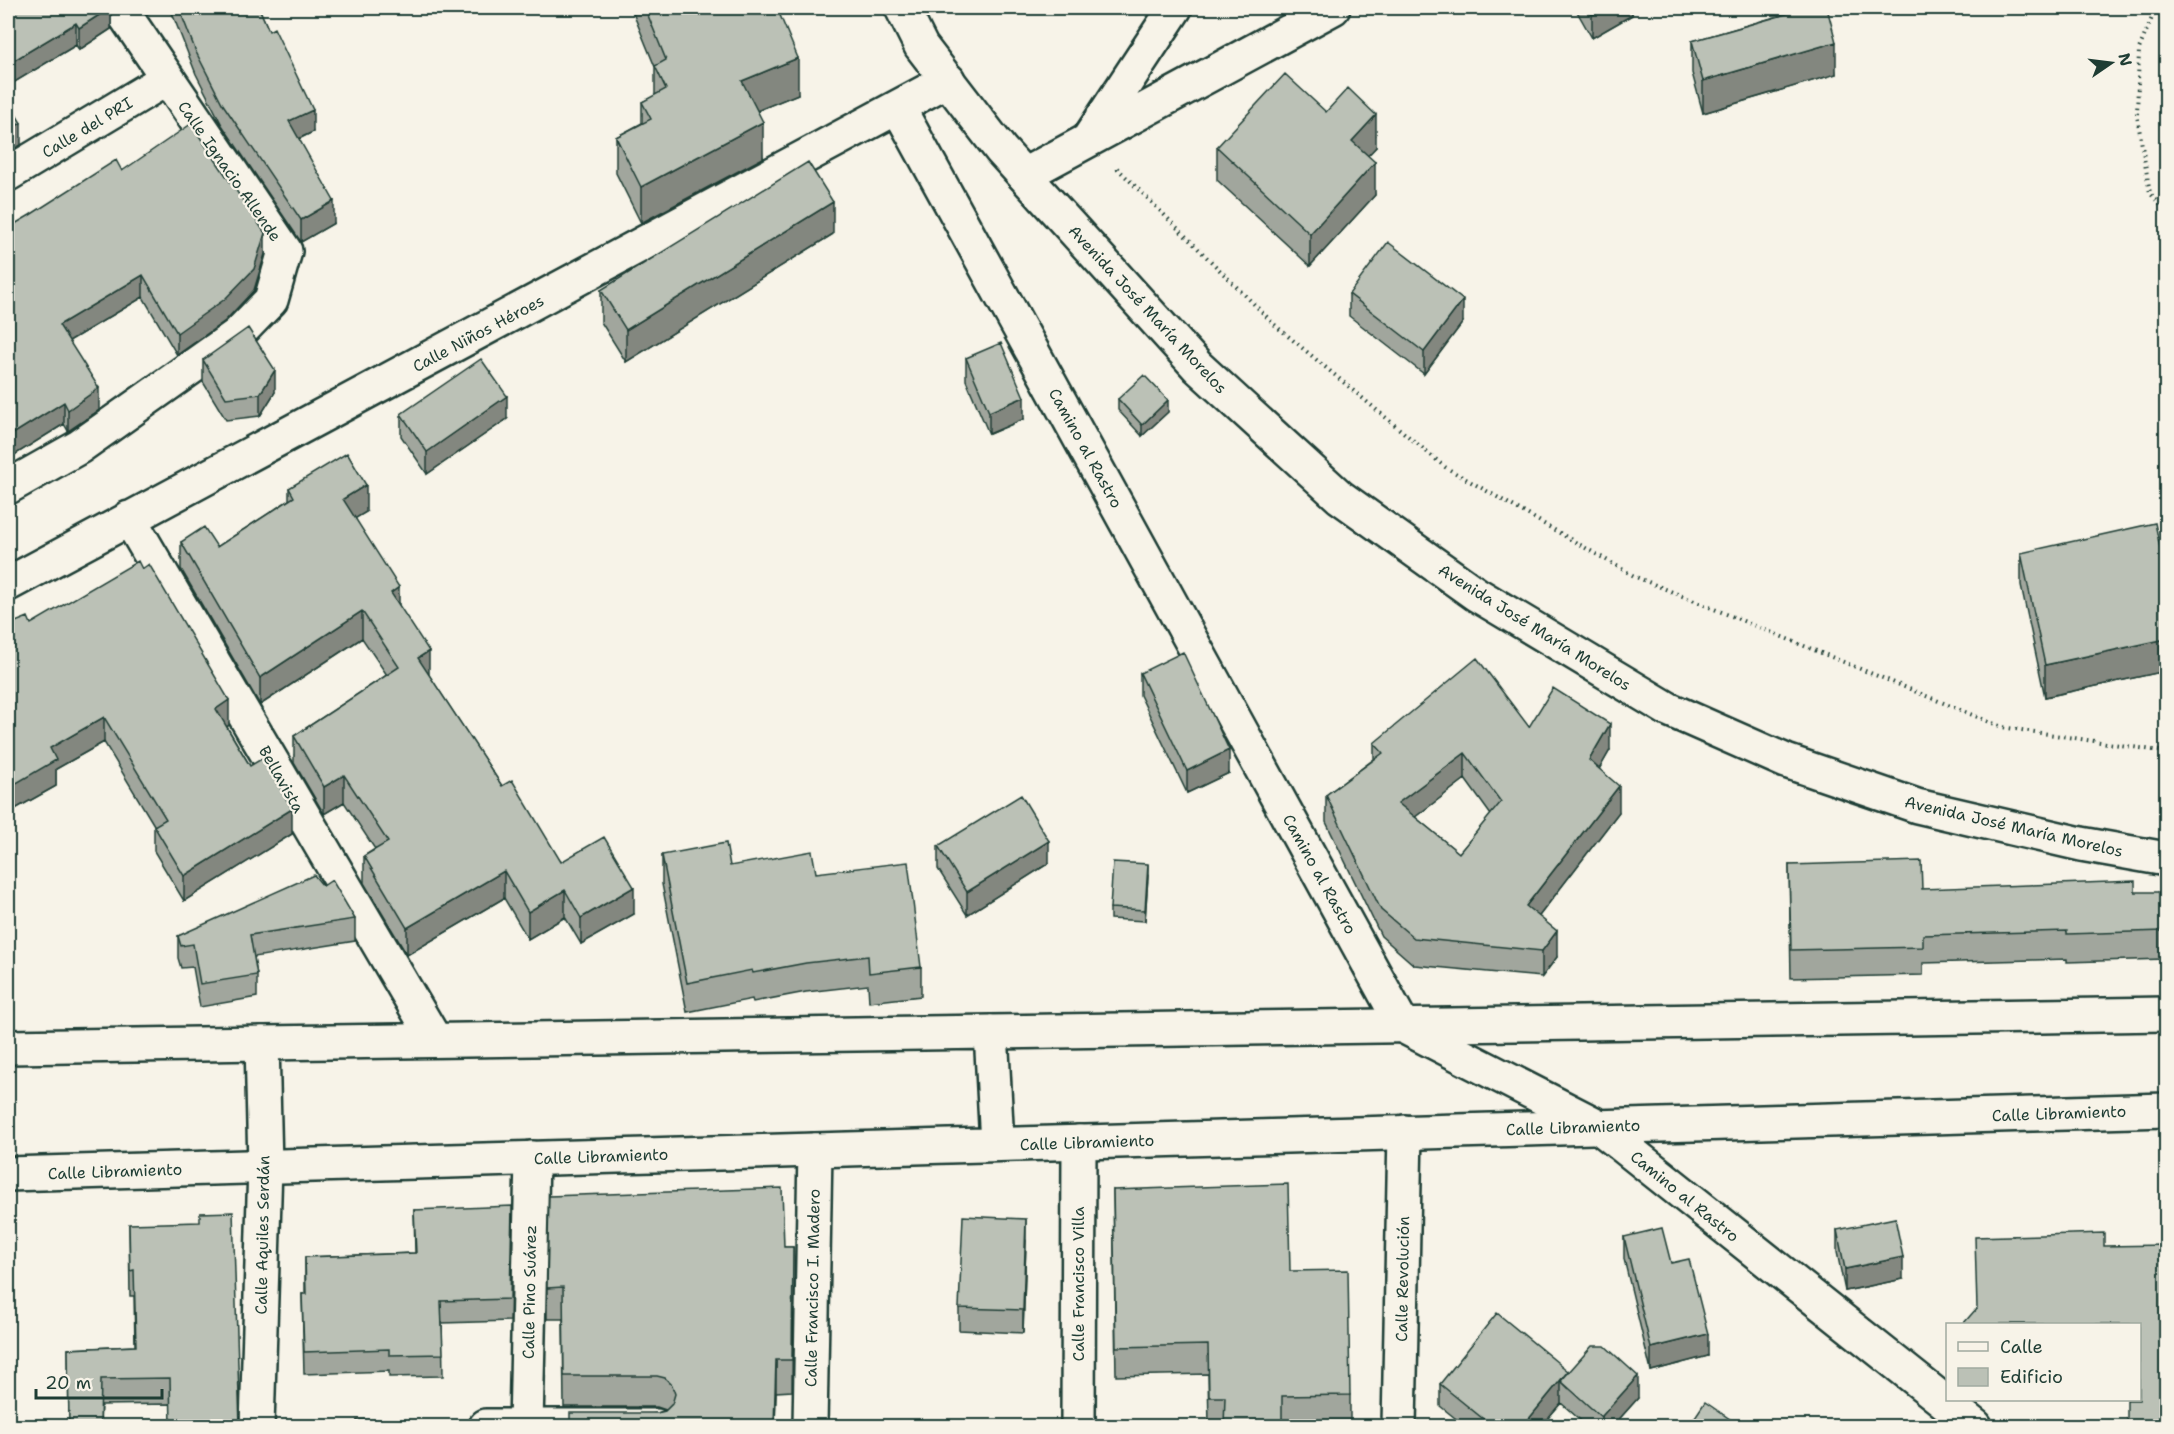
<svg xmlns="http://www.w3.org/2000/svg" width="2174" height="1434" font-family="'Shantell Sans',sans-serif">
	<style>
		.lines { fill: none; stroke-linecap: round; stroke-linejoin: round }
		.minor-casing { stroke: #1f3d34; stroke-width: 38 }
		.major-casing { stroke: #1f3d34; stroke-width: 38 }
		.highway-casing { stroke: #1f3d34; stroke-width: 38 }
		.path { stroke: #1f3d34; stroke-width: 4; stroke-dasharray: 1.5 4.5; stroke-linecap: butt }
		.minor { stroke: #f7f3e8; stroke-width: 33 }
		.major { stroke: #f7f3e8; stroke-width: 33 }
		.highway { stroke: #f7f3e8; stroke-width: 33 }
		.wall { fill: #a1a69d; stroke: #1f3d34; stroke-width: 1.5; fill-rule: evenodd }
		.shaded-wall { fill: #83877f; stroke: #1f3d34; stroke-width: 1.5 }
		.building { fill: #bbc1b6; stroke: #1f3d34; stroke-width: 1.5; fill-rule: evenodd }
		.labels { text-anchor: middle; stroke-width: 4.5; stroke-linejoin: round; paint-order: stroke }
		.street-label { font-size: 16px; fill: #1f3d34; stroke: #f7f3e8 }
	</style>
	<rect width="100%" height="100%" fill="#f7f3e8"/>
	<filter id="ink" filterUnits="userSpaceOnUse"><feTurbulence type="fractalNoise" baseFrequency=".0167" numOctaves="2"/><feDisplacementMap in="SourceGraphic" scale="12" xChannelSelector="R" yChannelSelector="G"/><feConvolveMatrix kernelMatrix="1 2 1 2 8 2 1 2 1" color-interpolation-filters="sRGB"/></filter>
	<g filter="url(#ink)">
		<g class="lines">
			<g class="minor-casing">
				<path id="minor" d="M898 107 1403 1026 1598 1126 1975 1426
					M1090 137 1175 8
					M8 174 166 79
					M1024 175 1333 8
					M8 487 79 447 237 335 271 300 285 251 120 8
					M129 518 435 1040
					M8 584 948 80
					M257 1426 265 1166 262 1043
					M486 1426H656
					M526 1426 532 1158
					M810 1426 815 1150
					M1078 1426 1079 1142
					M1399 1426 1405 1132"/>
			</g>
			<g class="major-casing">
				<path id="major" d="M902 8 921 46 1001 150 1198 367 1340 497 1476 594 1668 709 1786 761 1917 806 2081 844 2166 859"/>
			</g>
			<g class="highway-casing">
				<path id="highway" d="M991 1032 997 1144
					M8 1047 2166 1014
					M8 1174 2166 1110"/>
			</g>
			<path class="path" d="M2156 8 2139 49 2137 116 2150 193 2166 211
				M1117 168 1276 326 1445 467 1636 577 2002 727 2166 752"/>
			<use href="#minor" class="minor"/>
			<use href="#major" class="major"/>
			<use href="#highway" class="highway"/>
		</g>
		<path class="wall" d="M8 8H111V29L79 50 76 45 8 86Z
			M142 8H156L147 14Z
			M170 8H259L313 132 299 139 334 223 301 242 222 125 196 74Z
			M631 8H777L798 94 758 110 763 158 641 223 616 173V137L642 123V102L655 96V67Z
			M1575 8H1632V15L1592 38Z
			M1779 8H1827L1836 74 1703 113 1692 73V41L1782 15Z
			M1326 112 1376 147 1368 155 1375 195 1310 266 1217 180V147Z
			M122 171 265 254 254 290 225 321 177 355 143 297 69 341 99 410 68 431 64 424 8 459V228Z
			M833 234 626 362 601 322V290Z
			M1349 294 1463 322 1424 374 1349 316Z
			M966 358 1024 419 989 434 966 380Z
			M203 360 275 392 260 416 226 420 203 382Z
			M1118 399 1168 412 1142 436 1118 410Z
			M401 414 507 419 427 474 401 436Z
			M289 488 366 512 355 518 399 606 429 675 502 786 561 862 634 914 581 944 565 917 528 939 504 898 407 955 364 883V856L375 849 344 802 324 814 294 763V736L387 675 362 638 260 705 181 569V542L217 547 289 500Z
			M2021 553 2166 577V671L2045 697 2021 585Z
			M31 624 229 725 227 727 250 766 292 834 184 901 154 851V825L104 742 56 769V786L8 813V625Z
			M1140 673 1229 773 1187 793 1140 695Z
			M1529 727 1610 750 1599 769 1619 812 1539 916 1557 957 1542 977 1414 965 1381 936 1326 822V795L1374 759V743ZM1465 779 1491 815 1459 853 1415 817Z
			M938 846 1049 863 967 915 938 869Z
			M662 855 730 866 816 873 921 967V996L869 1002 868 985 806 992 753 1002 752 999 687 1012 662 884Z
			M1789 865 1922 889 2135 892 2164 931V959L2067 962V959L1923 963V975L1791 978Z
			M1148 876 1145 921 1110 919V908Z
			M323 886 355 919V941L254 957 257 975V997L200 1007 193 967 181 968 178 958V936Z
			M1113 1190 1290 1271 1350 1395V1424L1282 1425V1426H1209L1208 1374 1116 1376Z
			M414 1210 512 1228 510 1321 442 1323 443 1376 389 1377V1371L304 1374 302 1294H305V1257L415 1253Z
			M129 1224 240 1426 170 1404 101 1405 100 1426H69L68 1349 135 1346 134 1296H130Z
			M1837 1230 1903 1279 1845 1291 1837 1252Z
			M1624 1237 1671 1263 1708 1356 1651 1371 1624 1259Z
			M1026 1241 1023 1333 959 1330V1308Z
			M784 1247H793L792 1391 776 1392 775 1426H570L657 1413 666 1410 657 1407H564L563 1319H547V1288Z
			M1568 1373 1638 1398 1613 1426H1587L1561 1403 1541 1426H1465L1440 1406V1384Z"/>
		<path class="shaded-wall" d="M110 8H111V29L79 50V28Z
			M147 8H156L147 14Z
			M1606 8H1632V15L1592 38V15Z
			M76 23V45L8 86V64Z
			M1836 42V74L1703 113V81Z
			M798 58V94L742 117V81Z
			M313 110V132L289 143V121Z
			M1376 115V147L1352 173V141Z
			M763 122V158L641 223V187Z
			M21 123V145L8 152V130Z
			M1375 162V195L1310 266V234Z
			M334 201V223L301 242V220Z
			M833 202V234L626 362V330Z
			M265 233V254L254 290 225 321 177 355V333Z
			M143 275V297L59 347V325Z
			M1463 300V322L1424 374V352Z
			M275 370V392L260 416V394Z
			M99 388V410L68 431V410Z
			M507 396V419L427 474V452Z
			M1024 397V419L989 434V412Z
			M1168 400V412L1142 436V425Z
			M64 402V424L8 459V437Z
			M366 485V512L343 526V499Z
			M399 587V614L391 593Z
			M362 611V638L260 705V678Z
			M2166 639V671L2045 697V665Z
			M429 651V678L418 658Z
			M229 700V725L216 734V709Z
			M104 717V742L56 769V786L8 813V788L50 748Z
			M1610 724V750L1589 787V760Z
			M1229 750V773L1187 793V771Z
			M1465 753V779L1398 830V803Z
			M344 775V802L324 814V787Z
			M1619 786V812L1526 933V906Z
			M292 809V834L184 901V876Z
			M1049 841V863L967 915V892Z
			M1148 864V876L1145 921V910Z
			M504 871V898L407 955V928Z
			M634 887V914L581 944V918Z
			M565 890V917L528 939V912Z
			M1557 931V957L1542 977V951Z
			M1026 1219V1241L1023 1333V1310Z
			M1903 1257V1279L1845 1291V1269Z
			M1708 1334V1356L1651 1371V1348Z
			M776 1360V1392L775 1426H774Z
			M1568 1371V1388L1561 1381V1403L1541 1426H1523Z
			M1638 1376V1398L1613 1426H1601V1417Z"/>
		<path class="building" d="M8 8H110L79 28 76 23 8 64Z
			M179 8H259L269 31 274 28 313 110 289 121 334 201 301 220 222 103 196 52Z
			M645 8H777L798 58 742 81 763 122 641 187 616 137 651 119 642 102 666 89 655 66 666 60Z
			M1588 8H1606L1592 15Z
			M1789 8H1827L1836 42 1703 81 1692 41 1790 13Z
			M1285 74 1326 112 1348 88 1376 115 1352 141 1375 162 1310 234 1217 147Z
			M8 101 21 123 8 130Z
			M191 124 265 233 254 269 225 299 177 333 143 275 59 325 99 388 68 410 64 402 8 437V228L30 215 116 160 122 171Z
			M808 162 833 202 626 330 601 290Z
			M1388 242 1463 300 1424 352 1349 294Z
			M248 328 275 370 260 394 226 398 203 360Z
			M1001 343 1024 397 989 412 966 358Z
			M481 359 507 396 427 452 401 414Z
			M1144 375 1168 400 1142 425 1118 399Z
			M347 453 366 485 343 499 399 587 391 593 429 651 418 658 502 786 512 780 561 862 604 837 634 887 581 918 565 890 528 912 504 871 407 928 364 856 388 842 344 775 324 787 294 736 399 667 362 611 260 678 181 542 204 527 217 547 294 497 289 488Z
			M2155 523 2166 577V639L2045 665 2021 553Z
			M138 561 142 569 149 564 229 700 216 709 250 766 263 758 292 809 184 876 154 826 166 819 104 717 50 748 56 760 8 788V625L28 617 31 624Z
			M1183 652 1229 750 1187 771 1140 673Z
			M1477 658 1529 727 1553 688 1610 724 1589 760 1619 786 1526 906 1557 931 1542 951 1414 938 1381 910 1326 795 1383 753 1374 743ZM1465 753 1501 802 1459 853 1398 803Z
			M1021 795 1049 841 967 892 938 846Z
			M726 843 730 866 812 851 816 873 908 862 921 967 869 973 868 956 806 963 753 973 752 970 687 983 662 855Z
			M1921 861 1922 889 2135 881V892H2163L2164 931 2067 934V931L1923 935V947L1791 950 1789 865Z
			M1113 862 1148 864 1145 910 1110 908Z
			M314 875 323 886 332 880 355 919 250 935 257 975 200 984 193 944 181 946 178 936Z
			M1288 1184 1290 1271 1348 1270 1350 1395 1282 1396V1426H1224L1225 1397H1209L1208 1345 1116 1347 1113 1190Z
			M782 1188 784 1247H793L792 1360H776L774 1426H919H570V1413H657L665 1411 672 1404 675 1394 672 1385 665 1378 657 1376H564L563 1287 547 1288 549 1196Z
			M512 1206 510 1299 441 1301 443 1354 389 1355V1349L304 1352 302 1294H306L305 1257 416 1253 414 1210Z
			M233 1212 240 1426H171L170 1378 101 1379 100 1426H69L68 1349 136 1346 134 1270 130 1271 129 1224 200 1222V1213Z
			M963 1216 1026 1219 1023 1310 959 1308Z
			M1895 1218 1903 1257 1845 1269 1837 1230Z
			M1662 1228 1671 1263 1689 1259 1708 1334 1651 1348 1624 1237Z
			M2104 1233V1246L2166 1245V1426H2127V1400H2139V1324H1963L1977 1308 1975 1237Z
			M1497 1313 1568 1371 1523 1426H1492L1440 1384Z
			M1592 1346H1605L1638 1376 1601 1417 1561 1381Z
			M1705 1402 1740 1426H1689Z
			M357 1420 406 1421V1426H356Z"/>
	</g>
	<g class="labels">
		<g class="street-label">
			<text transform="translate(87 127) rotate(-31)" y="6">Calle del PRI</text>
			<text transform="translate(230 171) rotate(55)" y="6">Calle Ignacio Allende</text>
			<text transform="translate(1148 309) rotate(47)" y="6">Avenida José María Morelos</text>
			<text transform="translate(478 333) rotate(-28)" y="6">Calle Niños Héroes</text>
			<text transform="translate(1086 448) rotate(61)" y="6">Camino al Rastro</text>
			<text transform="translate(1535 627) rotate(32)" y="6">Avenida José María Morelos</text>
			<text transform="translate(282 779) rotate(60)" y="6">Bellavista</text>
			<text transform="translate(2014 826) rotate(13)" y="6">Avenida José María Morelos</text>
			<text transform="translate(1320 874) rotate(61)" y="6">Camino al Rastro</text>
			<text transform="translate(2059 1113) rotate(-2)" y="6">Calle Libramiento</text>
			<text transform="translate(1573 1127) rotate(-2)" y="6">Calle Libramiento</text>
			<text transform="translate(1087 1142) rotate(-2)" y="6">Calle Libramiento</text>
			<text transform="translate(601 1156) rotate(-2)" y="6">Calle Libramiento</text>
			<text transform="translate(115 1171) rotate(-2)" y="6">Calle Libramiento</text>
			<text transform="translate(1685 1196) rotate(39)" y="6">Camino al Rastro</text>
			<text transform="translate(262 1235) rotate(-89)" y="6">Calle Aquiles Serdán</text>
			<text transform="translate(1402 1279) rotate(-89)" y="6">Calle Revolución</text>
			<text transform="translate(1078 1284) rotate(-90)" y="6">Calle Francisco Villa</text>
			<text transform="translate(812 1288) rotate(-89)" y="6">Calle Francisco I. Madero</text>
			<text transform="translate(529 1292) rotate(-89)" y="6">Calle Pino Suárez</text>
		</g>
	</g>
	<rect width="2174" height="1434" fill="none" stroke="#f7f3e8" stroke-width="30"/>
	<rect x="15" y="15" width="2144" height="1404" fill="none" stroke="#1f3d34" stroke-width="2" filter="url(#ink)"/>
	<rect x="1946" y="1323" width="195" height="78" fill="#f7f3e8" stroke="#a1aaa0" stroke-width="1.5"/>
	<rect x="1958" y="1342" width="30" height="9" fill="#f7f3e8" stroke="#a1aaa0" stroke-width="1.5"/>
	<text x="2000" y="1353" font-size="18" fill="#1f3d34">Calle</text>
	<rect x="1958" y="1368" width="30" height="18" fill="#bbc1b6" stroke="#a1aaa0" stroke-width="1.5"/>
	<text x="2000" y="1383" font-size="18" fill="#1f3d34">Edificio</text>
	<g transform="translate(2111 63) rotate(76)" stroke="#f7f3e8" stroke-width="4.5" paint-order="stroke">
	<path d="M0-4.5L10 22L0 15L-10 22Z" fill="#1f3d34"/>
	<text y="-9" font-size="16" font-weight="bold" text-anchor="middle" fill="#1f3d34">N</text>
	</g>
	<path d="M36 1389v9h126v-9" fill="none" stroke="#1f3d34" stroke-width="3"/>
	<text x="45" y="1389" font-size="18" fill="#1f3d34" stroke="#f7f3e8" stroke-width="4.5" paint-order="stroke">20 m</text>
</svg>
